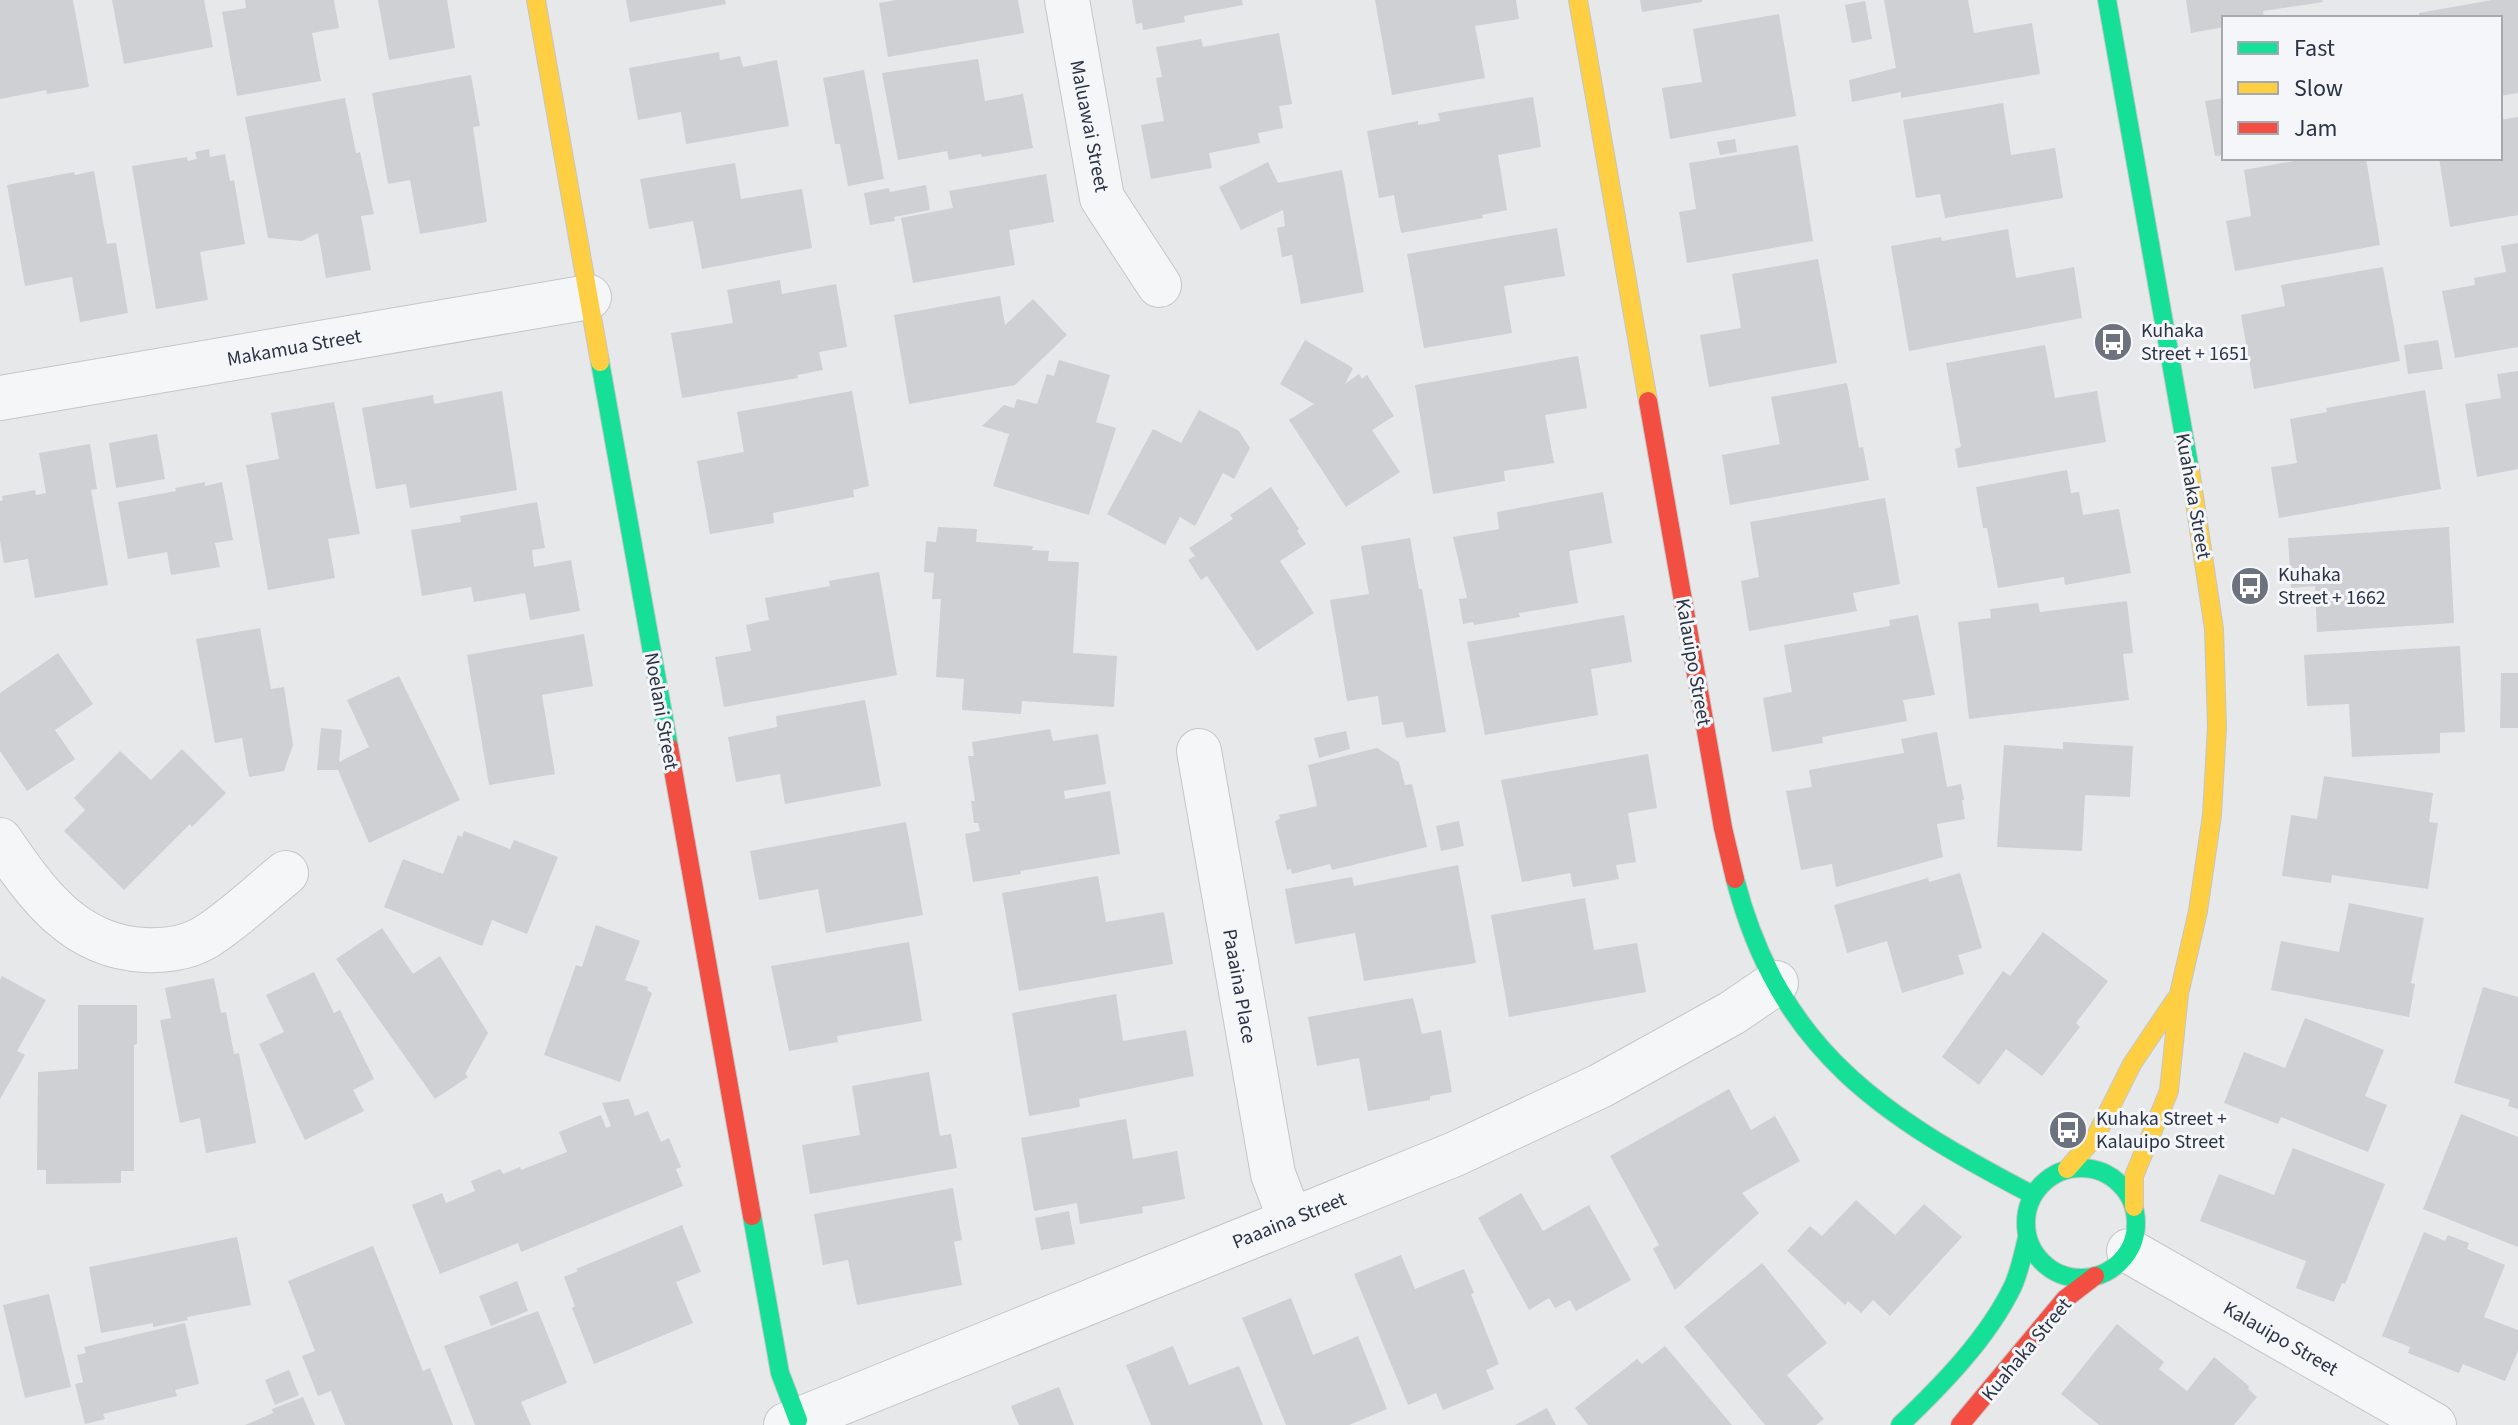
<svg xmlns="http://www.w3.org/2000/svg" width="2518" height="1425" font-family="'Source Sans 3',sans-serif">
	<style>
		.building { fill: #ced0d3 }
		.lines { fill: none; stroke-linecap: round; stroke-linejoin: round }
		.street-casing { stroke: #c4c6c8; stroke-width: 46 }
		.fast-casing { stroke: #c4c6c8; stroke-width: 20 }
		.slow-casing { stroke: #c4c6c8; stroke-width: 20 }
		.jam-casing { stroke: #c4c6c8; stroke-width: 20 }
		.street { stroke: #f5f6f7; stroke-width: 44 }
		.fast { stroke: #16e098; stroke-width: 18 }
		.slow { stroke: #ffcf43; stroke-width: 18 }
		.jam { stroke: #f24e42; stroke-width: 18 }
		.labels { text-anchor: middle; stroke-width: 6; stroke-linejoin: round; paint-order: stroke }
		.street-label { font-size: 20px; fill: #2b3445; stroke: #f4f6f9 }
		.poi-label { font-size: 20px; fill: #2b3445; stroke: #f4f6f9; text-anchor: start }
	</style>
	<rect width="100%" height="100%" fill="#e6e8ea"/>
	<path class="building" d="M0 0H73L89 87 47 94 46 90 0 99Z
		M112 0H204L213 47 124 64Z
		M245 0H334L339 28 312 33 321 81 237 96 222 12 246 8Z
		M378 0H447L455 48 389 60Z
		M626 0H725L726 4 630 22Z
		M896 0H1018L1024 33 888 57 879 3Z
		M1132 0H1242L1243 5 1184 16 1185 22 1143 30 1142 23 1136 24Z
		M1375 0H1516L1519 19 1475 26 1485 78 1392 95Z
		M1640 0H1702V2L1642 12Z
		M1884 0H1968L1974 33 2032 23 2040 74 1901 98V92L1852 102 1849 80 1896 68Z
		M2186 0H2322L2323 2 2263 11 2264 18H2224V27L2191 33Z
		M2492 0H2518V93L2500 96V18H2420L2419 13Z
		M1865 1 1872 39 1852 43 1845 5Z
		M1779 14 1796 116 1670 139 1662 88 1702 82 1693 29Z
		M1279 33 1292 104 1279 106 1283 128 1258 133 1260 143 1209 153 1212 168 1151 179 1141 125 1164 121 1156 78 1162 77 1156 47 1201 39 1203 47Z
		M719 52 720 60 740 56 743 67 777 60 789 126 686 144 681 112 638 120 629 68Z
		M978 59 985 101 1023 94 1033 148 982 157 981 154 949 160 947 151 898 160 882 73Z
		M864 70 884 179 848 186 840 144H835L823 78Z
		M471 75 480 126 473 127 487 222 420 234 410 180 388 184 372 93Z
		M1533 97 1541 147 1498 155 1507 210 1482 215 1483 218 1401 233 1394 195 1379 198 1367 131 1418 121V125L1440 121 1438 113Z
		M345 98 356 153 360 152 374 214 361 216 371 270 326 278 318 233 302 241 268 238 245 117Z
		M2224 98V155L2215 156 2205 101Z
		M2003 103 2011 155 2055 148 2063 198 1945 218 1940 194 1916 198 1903 120Z
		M2518 117V215L2450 227 2439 158H2500V120Z
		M1735 139 1737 152 1720 155 1717 142Z
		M1798 145 1813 241 1687 263 1679 212 1696 209 1689 163Z
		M209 149 210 157 225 154 230 181 234 180 245 244 200 252 208 300 156 309 132 166 187 157 188 161 197 159 195 152Z
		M2311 158H2366L2380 245 2235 271 2226 221 2251 216 2244 170Z
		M1268 162 1278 183 1342 170 1364 292 1301 304 1292 255 1282 257 1277 228 1285 226 1283 210 1241 230 1219 187Z
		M735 163 741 199 802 189 812 248 702 269 693 221 649 229 640 179Z
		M94 171 107 244 116 243 128 313 80 322 72 277 25 286 7 185 74 172 75 175Z
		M1046 174 1054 222 1009 230 1015 265 913 283 901 218 953 208 949 191Z
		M926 185 930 210 894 217 895 221 870 225 864 193 889 188 890 192Z
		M1557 228 1565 276 1504 286 1512 333 1424 348 1407 254Z
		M2008 229 2016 278 2074 267 2082 318 1909 351 1891 246 1941 237 1942 241Z
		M2518 243V347L2455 358 2442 291 2475 285 2474 278 2506 272 2501 246Z
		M1818 259 1837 363 1709 387 1700 335 1741 328 1732 274Z
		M2383 267 2400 361 2254 389 2241 315 2285 306 2281 285Z
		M780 280 782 294 836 284 847 347 819 352 823 370 797 375 798 378 682 398 671 333 733 323 727 290Z
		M1000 296 1005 325 1033 299 1067 335 1015 385 909 404 894 315Z
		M1305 340 1353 368 1345 384 1359 374 1362 379 1367 375 1394 416 1372 430 1400 472 1346 507 1289 420 1314 404 1280 384Z
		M2438 340 2443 369 2408 374 2404 345Z
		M2045 345 2055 398 2097 391 2106 442 1958 468 1955 449 1961 447 1946 363Z
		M1578 356 1587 408 1545 415 1554 463 1504 471 1505 481 1433 494 1415 385Z
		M1059 360 1110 375 1096 422 1116 428 1089 515 993 486 1009 434 982 426 1004 405 1014 408 1017 399 1037 404 1047 374 1054 376Z
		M2518 371V469L2477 477 2465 404 2501 398 2497 374Z
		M1847 383 1859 448 1863 447 1869 480 1730 505 1722 455 1780 444 1771 397Z
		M2425 390 2441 489 2279 518 2271 467 2297 463 2290 419 2327 412 2326 408Z
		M502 391 517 490 410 508 406 484 376 489 362 408 433 395 434 404Z
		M852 391 869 486 853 490 854 497 773 513 774 523 710 534 697 461 744 452 737 412Z
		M334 402 360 534 328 539 335 578 268 590 246 465 279 459 271 413Z
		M1199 410 1239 431 1250 448 1234 479 1223 473 1195 526 1180 517 1165 545 1107 514 1153 429 1181 443Z
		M157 434 165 479 116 488 109 443Z
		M90 444 97 489 91 490 108 585 35 598 28 559 4 563 0 541V501L3 500 2 496 35 490 36 495 46 493 39 453Z
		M2067 470 2071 493 2079 492 2083 515 2119 509 2131 573 2065 585 2064 577 1998 588 1987 528H1983L1976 487Z
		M205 482V486L222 482 233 540 215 543 220 567 171 575 167 552 128 559 118 502 176 491 175 488Z
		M1271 487 1299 529 1297 531 1306 544 1280 561 1314 613 1257 651 1207 576 1201 580 1188 560 1195 556 1189 548 1233 519 1230 515Z
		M1603 492 1612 543 1569 551 1578 603 1519 613 1520 617 1474 625 1473 622 1463 624 1459 599 1467 598 1453 537 1499 529 1497 512Z
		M1885 498 1900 584 1853 593 1857 611 1749 631 1741 581 1759 577 1750 522Z
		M537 502 545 548 532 550 534 567 571 560 580 611 530 620 525 593 474 602 471 587 422 596 411 530 461 522 460 516Z
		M938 527 977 529 976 542 1033 546 1032 550 1049 551 1048 561 1079 562 1073 653 1117 656 1114 707 1022 701 1021 714 962 710 964 679 936 677 941 599H932L934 573 924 572 926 541 936 542Z
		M2449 527 2454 623 2317 632 2315 586 2291 588 2288 538Z
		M1410 538 1419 589H1422L1446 732 1406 738 1403 722 1382 725 1378 696 1347 701 1330 600 1369 594 1361 546Z
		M879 572 897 675 724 707 715 657 751 651 746 625 769 620 765 598 830 586 829 581Z
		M2127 601 2133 653 2123 654 2129 700 1969 719 1958 622 1991 618 1990 609 2038 603 2040 612Z
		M1624 615 1632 662 1591 669 1598 715 1485 735 1467 642Z
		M1918 615 1935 695 1903 700 1907 721 1822 737 1823 743 1772 752 1763 698 1792 692 1784 645 1890 626 1889 620Z
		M260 628 271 689 284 687 293 745 284 771 249 777 242 738 215 743 196 639Z
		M584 634 593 686 542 695 555 774 489 785 467 655Z
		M2460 646 2465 732 2440 733V753L2352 757 2349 704 2307 706 2304 655Z
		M58 653 93 704 55 730 75 759 27 791 0 751V693Z
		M2501 673H2518V728H2500Z
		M399 676 460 800 369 843 338 770H317L321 728 342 730 339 762 369 747 347 700Z
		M865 700 881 786 785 804 780 774 736 782 728 737 777 727 776 716Z
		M1050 729 1053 741 1098 734 1106 784 1064 791 1065 799 1110 791 1120 854 1020 871 1021 874 973 882 965 834 980 831 978 823H974L971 801H975L968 756H974L972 742Z
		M1346 731 1350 749 1319 758 1314 738Z
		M1937 732 1947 787 1961 784 1964 800H1962L1965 819 1937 824 1943 857 1836 887 1832 864 1801 870 1786 791 1812 787 1809 770 1904 753 1901 739Z
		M2063 742 2133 746 2130 797 2085 795 2082 851 1997 847 2004 745 2063 749Z
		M1377 748 1399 762 1405 785 1412 784 1427 847 1332 870 1330 864 1292 874 1291 869 1287 870 1275 821 1280 819 1279 815 1317 806 1308 765Z
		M182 749 226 793 192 827 190 824 124 890 64 831 85 810 74 798 120 751 151 780Z
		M1648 754 1657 808 1628 813 1636 862 1616 865 1619 879 1573 887 1570 873 1522 882 1501 780Z
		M2324 776 2433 793 2429 822 2438 823 2428 889 2332 875 2331 883 2282 876 2291 815 2317 819Z
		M1459 821 1464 846 1441 851 1436 826Z
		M906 822 923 915 826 933 818 889 759 900 750 851Z
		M464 831 510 849 514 840 558 857 527 934 492 920 482 946 384 907 403 859 443 874 458 835 462 837Z
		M1458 865 1476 963 1364 981 1355 933 1295 944 1285 889 1352 877 1354 886Z
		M1960 873 1982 948 1958 955 1964 974 1902 993 1887 941 1847 953 1834 905 1928 878 1929 882Z
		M1098 876 1106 922 1164 912 1173 964 1019 991 1002 893Z
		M1585 898 1594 950 1637 943 1646 992 1509 1017 1491 915Z
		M2349 903 2424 918 2411 983 2415 984 2409 1017 2271 990 2281 941 2339 952Z
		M596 925 640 941 625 980 648 987 647 990 652 993 620 1082 544 1055 576 965 582 967Z
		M382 928 413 974 440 956 488 1033 465 1074 468 1077 435 1099 336 959Z
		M2043 932 2108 981 2076 1023 2080 1027 2042 1076 2006 1049 1979 1085 1942 1057 2003 971 2010 976Z
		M909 942 922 1021 837 1036 838 1042 789 1051 771 966Z
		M314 972 334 1013 340 1010 374 1079 353 1090 364 1111 305 1140 259 1044 284 1032 266 995Z
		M2 976 46 1000 17 1051 25 1055 0 1099V980Z
		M214 978 221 1013 226 1012 234 1054 239 1053 256 1143 206 1153 200 1118 180 1123 160 1020 171 1018 165 988Z
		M2483 987 2518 997V1109L2508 1106 2510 1100 2454 1083Z
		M1116 994 1123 1041 1186 1030 1194 1076 1079 1099 1080 1107 1029 1116 1012 1013Z
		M1413 998 1422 1034 1441 1030 1452 1092 1430 1096V1100L1368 1111 1359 1058 1317 1066 1308 1017Z
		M78 1005H137V1044L134 1045V1171H121V1183L46 1184V1170H37L38 1072 78 1069Z
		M2305 1018 2384 1050 2365 1096 2387 1105 2368 1152 2281 1117 2278 1124 2224 1103 2244 1052 2285 1068Z
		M929 1072 940 1136 951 1134 957 1168 810 1194 802 1145 860 1135 852 1086Z
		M1729 1089 1751 1130 1775 1116 1800 1161 1742 1193 1759 1213 1675 1290 1653 1249 1659 1245 1610 1156Z
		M629 1099 635 1116 648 1111 661 1142 669 1138 681 1167 676 1169 683 1186 521 1252 518 1243 440 1274 412 1205 442 1193 446 1203 475 1191 471 1181 500 1169 503 1174 520 1167 521 1170 567 1152 559 1132 601 1115 606 1128 611 1126 602 1103Z
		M2461 1114 2518 1137V1247L2423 1209Z
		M1126 1119 1133 1159 1177 1151 1185 1199 1142 1207 1143 1213 1080 1224 1077 1203 1034 1211 1021 1138Z
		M2293 1148 2385 1184 2345 1284 2342 1283 2334 1302 2296 1288 2306 1261 2200 1221 2219 1174 2274 1195Z
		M953 1188 962 1240 954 1242 962 1285 857 1305 848 1260 823 1265 814 1214Z
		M1521 1193 1543 1231 1589 1205 1631 1280 1576 1311 1570 1300 1555 1308 1549 1298 1529 1310 1478 1218Z
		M1856 1200 1895 1235 1924 1204 1962 1237 1890 1316 1873 1300 1861 1313 1848 1301 1845 1305 1787 1251 1810 1226 1822 1236Z
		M1069 1211 1075 1244 1041 1250 1035 1218Z
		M682 1225 701 1272 676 1282 693 1323 594 1364 572 1308 575 1306 564 1277 578 1271 576 1269Z
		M2424 1232 2445 1241 2448 1235 2469 1243 2467 1249 2505 1265 2484 1317 2518 1330V1351L2505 1381 2463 1364 2459 1373 2408 1353 2410 1347 2382 1336Z
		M237 1237 251 1305 187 1317 188 1320 153 1327V1323L101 1333 89 1267Z
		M373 1246 423 1371 430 1368 453 1425H345L331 1391 318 1396 302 1356 315 1351 288 1281Z
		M1401 1255 1415 1289 1464 1269 1474 1293 1471 1294 1499 1364 1486 1370 1494 1389 1443 1410 1436 1393 1408 1405 1354 1274Z
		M1762 1263 1827 1343 1787 1375 1824 1419 1816 1425H1765L1684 1327Z
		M517 1281 528 1311 491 1326 479 1296Z
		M49 1294 71 1387 25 1398 3 1305Z
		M1291 1298 1313 1355 1358 1336 1387 1409 1349 1425H1286L1242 1318Z
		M538 1311 567 1383 521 1402 531 1425H475L444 1346Z
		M185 1323 199 1384 175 1390 177 1396 103 1414 105 1419 85 1424 75 1384 83 1382 77 1355 86 1353 84 1347Z
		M2117 1324 2164 1362 2159 1369 2187 1391 2214 1357 2249 1386 2248 1389 2257 1397 2234 1425H2099L2061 1394Z
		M1173 1346 1189 1385 1239 1366 1263 1425H1151L1126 1365Z
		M1665 1346 1732 1425H1588L1575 1408 1637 1359 1642 1364Z
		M289 1370 299 1395 275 1405 265 1380Z
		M1059 1387 1074 1425H1019L1011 1406Z
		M303 1397 315 1425H245L273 1413 272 1409Z
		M1547 1408 1556 1425H1515Z"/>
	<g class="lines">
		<g class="street-casing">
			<path id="street" d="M1067 0 1102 198 1159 285
				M0 398 589 297
				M1199 751 1273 1174 1290 1219
				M0 840C37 894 74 947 145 950 164 951 187 948 204 938 231 922 261 893 286 873
				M2129 1251 2434 1425
				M786 1425 1455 1154 1600 1086 1732 1013 1776 983"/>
		</g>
		<g class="fast-casing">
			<path id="fast" d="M2107 0 2190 470
				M600 362 669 747
				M1735 879C1780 1052 1884 1117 2033 1195
				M2026 1223a55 55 0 1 1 110 0a55 55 0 1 1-110 0Z
				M752 1216 780 1373 798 1420
				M1900 1425C1942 1385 1988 1338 2013 1286 2020 1270 2023 1254 2027 1238"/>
		</g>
		<g class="slow-casing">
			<path id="slow" d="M536 0 600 362
				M1578 0 1648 401
				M2067 1169 2096 1136 2132 1064 2175 1000
				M2134 1207V1176L2169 1091 2179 994 2198 911 2212 815 2217 727 2214 629 2190 470"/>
		</g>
		<g class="jam-casing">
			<path id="jam" d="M1648 401 1723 828 1735 879
				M669 747 752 1216
				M1960 1425 2065 1299 2095 1276"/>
		</g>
		<use href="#street" class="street"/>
		<use href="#fast" class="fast"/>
		<use href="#slow" class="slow"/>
		<use href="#jam" class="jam"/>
	</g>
	<defs>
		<g id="bus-disc" transform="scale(2)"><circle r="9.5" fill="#6c737f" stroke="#f4f6f9"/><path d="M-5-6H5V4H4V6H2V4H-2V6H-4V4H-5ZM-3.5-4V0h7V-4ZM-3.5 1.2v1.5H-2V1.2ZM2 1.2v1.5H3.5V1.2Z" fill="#fff"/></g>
	</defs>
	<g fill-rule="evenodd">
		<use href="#bus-disc" x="2113" y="342"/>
		<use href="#bus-disc" x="2250" y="586"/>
		<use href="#bus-disc" x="2068" y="1130"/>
	</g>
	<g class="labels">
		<g class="street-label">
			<text transform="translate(1090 126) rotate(79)" y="7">Maluawai Street</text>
			<text transform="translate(294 347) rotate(-10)" y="7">Makamua Street</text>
			<text transform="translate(2194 496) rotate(80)" y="7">Kuahaka Street</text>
			<text transform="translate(1694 662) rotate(80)" y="7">Kalauipo Street</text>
			<text transform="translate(662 711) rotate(80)" y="7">Noelani Street</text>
			<text transform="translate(1240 986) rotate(80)" y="7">Paaaina Place</text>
			<text transform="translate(1289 1220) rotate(-22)" y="7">Paaaina Street</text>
			<text transform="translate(2281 1338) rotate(30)" y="7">Kalauipo Street</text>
			<text transform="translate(2026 1349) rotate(-50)" y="7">Kuahaka Street</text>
		</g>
		<g class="poi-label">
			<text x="2141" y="337">Kuhaka<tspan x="2141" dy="23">Street + 1651</tspan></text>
			<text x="2278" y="581">Kuhaka<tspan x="2278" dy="23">Street + 1662</tspan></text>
			<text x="2096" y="1125">Kuhaka Street +<tspan x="2096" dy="23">Kalauipo Street</tspan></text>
		</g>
	</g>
	<rect x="2222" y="16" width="280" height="144" fill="#f4f6f9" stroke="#a4a8b1" stroke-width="2"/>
	<rect x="2238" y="42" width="40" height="12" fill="#16e098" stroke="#a4a8b1" stroke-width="2"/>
	<text x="2294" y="56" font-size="24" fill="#2b3445">Fast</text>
	<rect x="2238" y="82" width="40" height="12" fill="#ffcf43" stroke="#a4a8b1" stroke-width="2"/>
	<text x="2294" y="96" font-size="24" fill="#2b3445">Slow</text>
	<rect x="2238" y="122" width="40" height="12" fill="#f24e42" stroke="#a4a8b1" stroke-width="2"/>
	<text x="2294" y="136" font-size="24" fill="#2b3445">Jam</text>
</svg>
